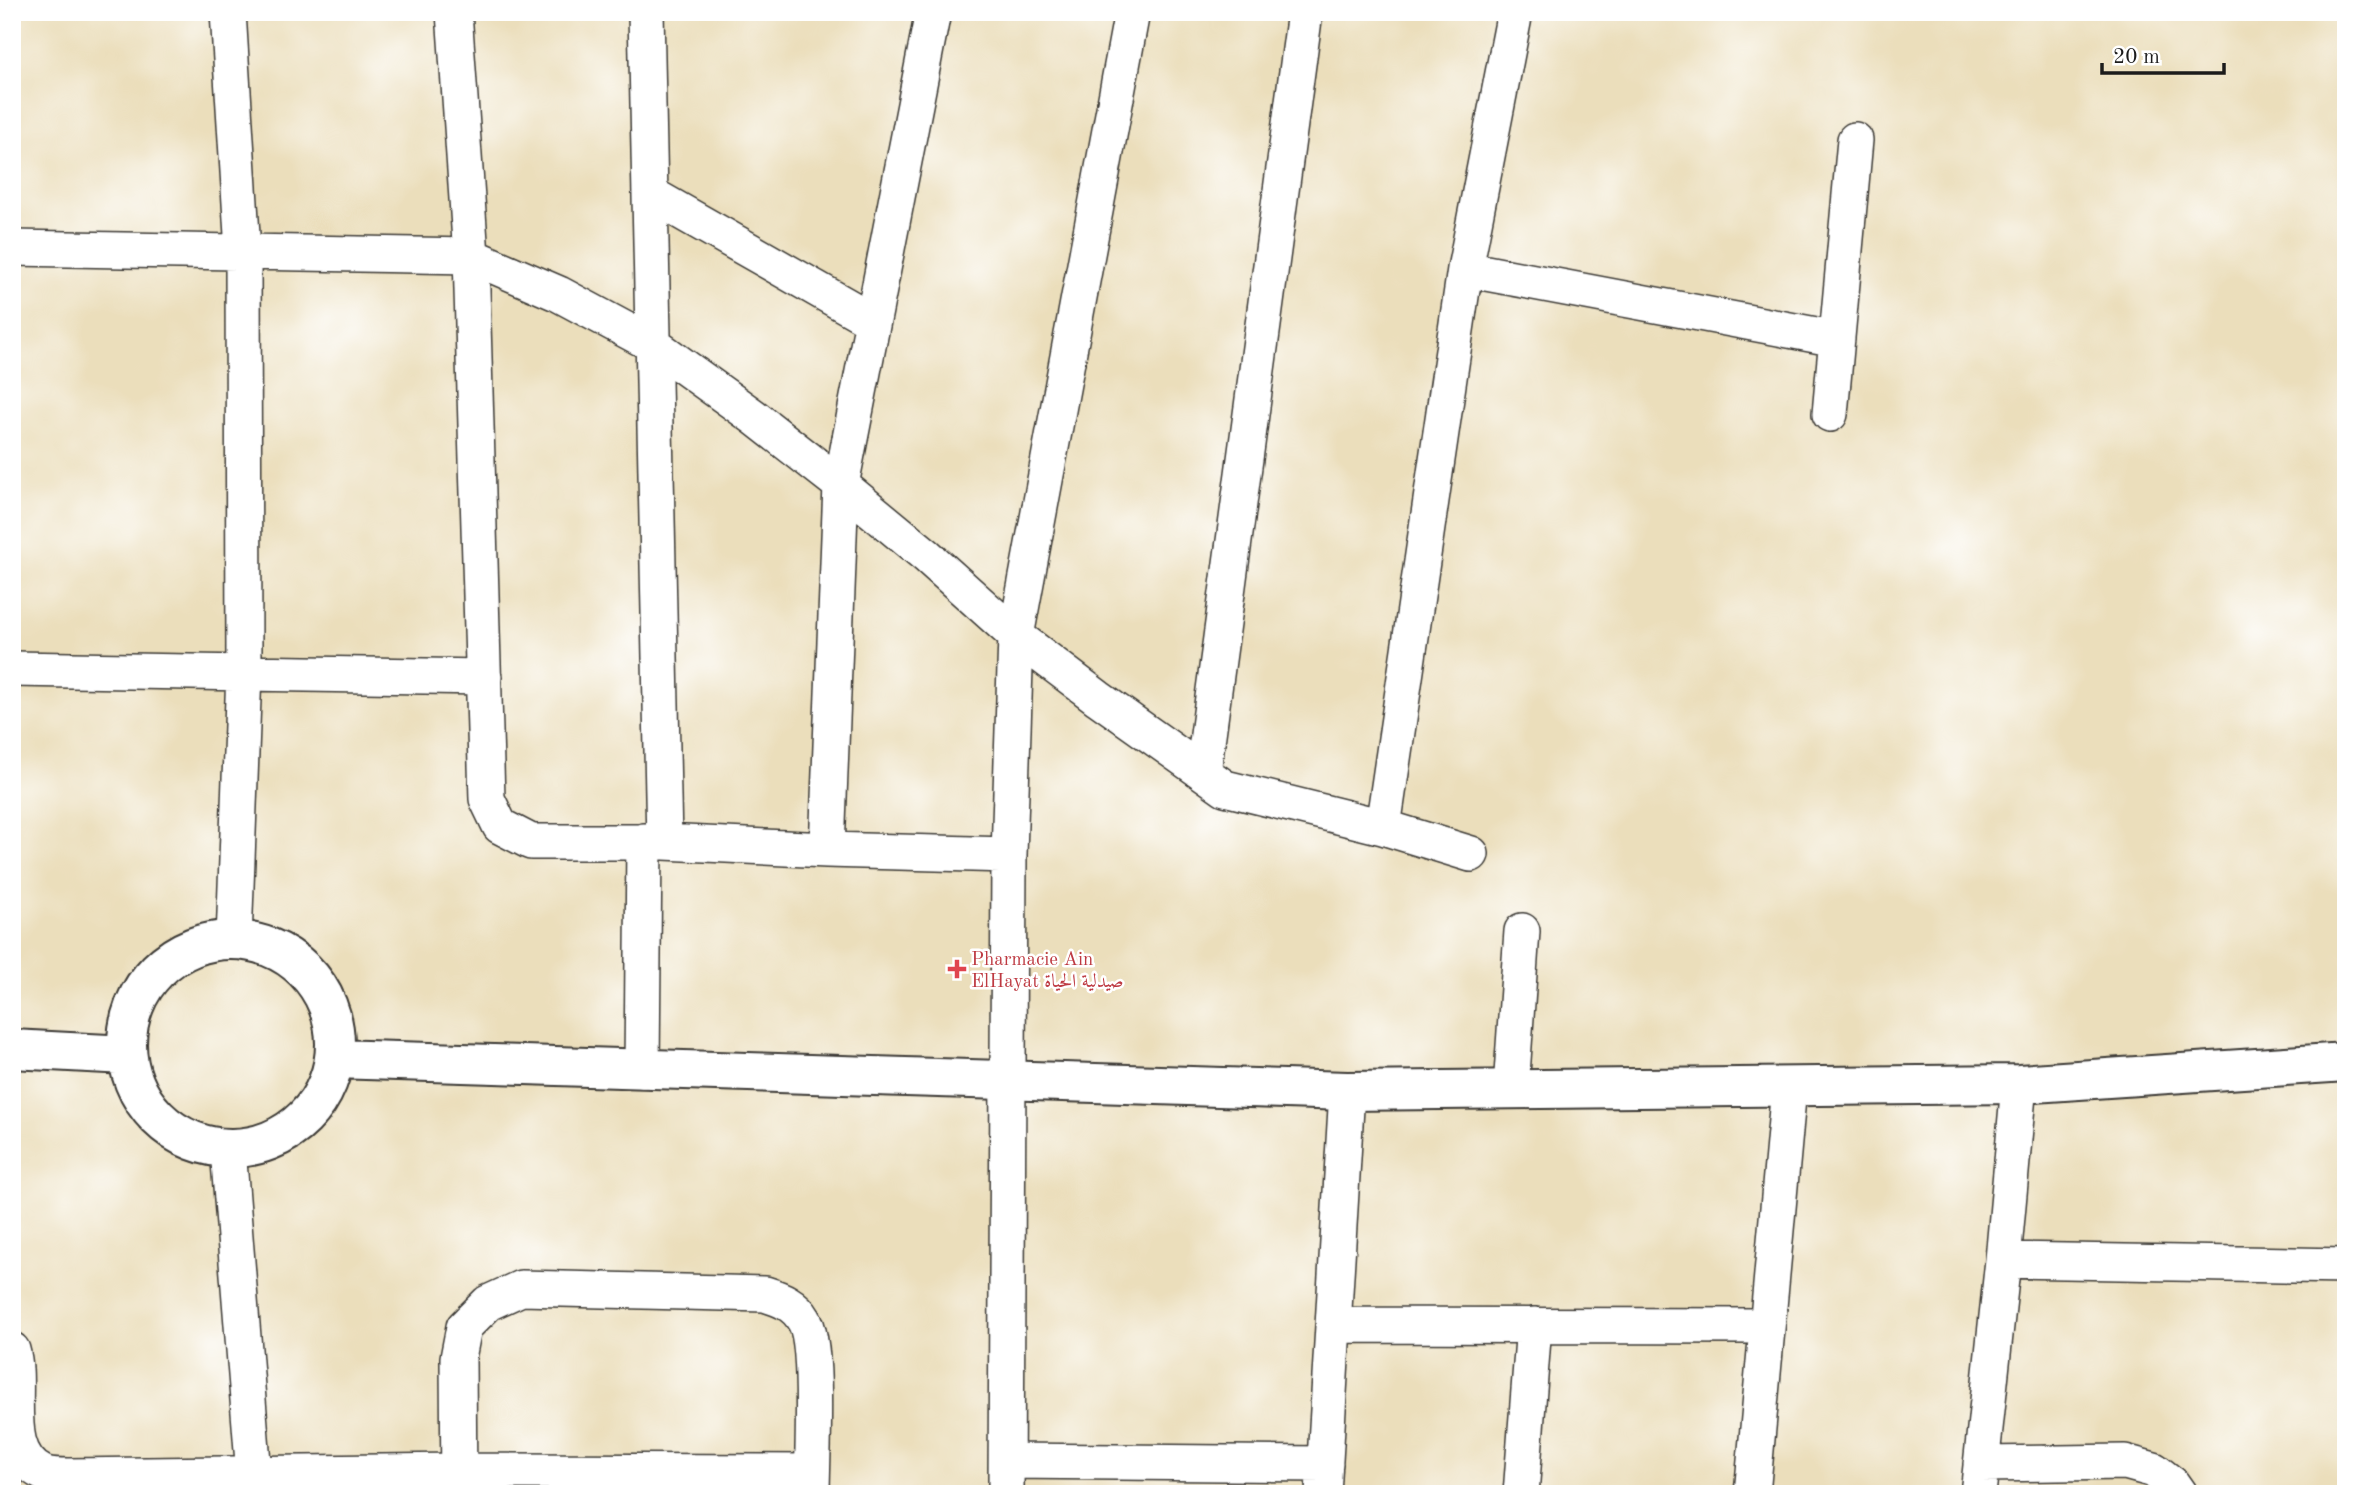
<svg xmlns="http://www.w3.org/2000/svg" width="2358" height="1506" font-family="'Old Standard TT',Amiri,serif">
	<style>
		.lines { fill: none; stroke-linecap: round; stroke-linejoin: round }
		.street-casing { stroke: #3b3934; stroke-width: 38 }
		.secondary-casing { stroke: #3b3934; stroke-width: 42 }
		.street { stroke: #fff; stroke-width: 35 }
		.secondary { stroke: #fff; stroke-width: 38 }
		.health-dot { fill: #e0444e; stroke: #fff; stroke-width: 2.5 }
		.labels { text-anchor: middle; stroke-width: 5; stroke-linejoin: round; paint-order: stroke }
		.health-label { font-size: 19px; fill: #be3a42; stroke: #fff; text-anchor: start }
	</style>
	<rect width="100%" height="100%" fill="#fff"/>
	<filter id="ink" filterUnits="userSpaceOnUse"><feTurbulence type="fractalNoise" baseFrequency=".0143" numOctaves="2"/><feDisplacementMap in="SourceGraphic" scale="14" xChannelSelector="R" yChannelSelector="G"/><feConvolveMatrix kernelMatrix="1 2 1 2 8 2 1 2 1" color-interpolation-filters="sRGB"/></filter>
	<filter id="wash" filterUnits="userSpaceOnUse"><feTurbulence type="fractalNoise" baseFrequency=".00686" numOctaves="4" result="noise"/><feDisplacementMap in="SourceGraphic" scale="28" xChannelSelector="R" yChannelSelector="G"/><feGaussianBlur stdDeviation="1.57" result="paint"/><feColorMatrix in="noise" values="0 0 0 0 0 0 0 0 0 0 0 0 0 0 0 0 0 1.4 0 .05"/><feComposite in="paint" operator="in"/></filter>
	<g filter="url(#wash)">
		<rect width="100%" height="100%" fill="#ebdebb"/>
	</g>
	<g filter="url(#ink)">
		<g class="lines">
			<g class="street-casing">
				<path id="street" d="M228 12 243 251 244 672 234 940
					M454 12 471 256 487 799 500 826 531 842H664L827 850 1009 855
					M646 12 664 842
					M1132 12 1016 636 1098 698 1225 788 1383 827 1471 854
					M650 194 873 321
					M12 248 471 256 559 294 654 345 754 417 841 485 927 556 1016 636 1009 855 1006 1494
					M1465 269 1837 339
					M1830 414 1855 140
					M12 669 484 677
					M1203 772 1305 12
					M1383 827 1465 269 1515 12
					M827 850 841 485 933 12
					M642 1070 644 841
					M2019 1084 2003 1260 2346 1266
					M1511 1089 1522 931
					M228 1149 254 1475 253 1494
					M1334 1325 1767 1326
					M12 1350C23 1388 0 1453 43 1473 50 1476 61 1476 69 1476L459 1471 812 1472
					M1007 1461 1325 1464
					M1981 1464 2125 1462 2154 1470 2172 1484 2179 1494
					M459 1494 458 1358 464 1327 488 1303 521 1288 765 1294C781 1299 795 1304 804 1320 819 1343 812 1461 812 1494
					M1323 1494 1347 1091
					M1521 1494 1534 1325
					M1752 1494 1789 1087
					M1978 1494 2003 1260"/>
			</g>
			<g class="secondary-casing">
				<path id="secondary" d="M127 1044a104 104 0 1 1 208 0a104 104 0 1 1-208 0Z
					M12 1049 127 1055
					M334 1059 1347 1091 2019 1084 2346 1062"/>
			</g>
			<use href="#street" class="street"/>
			<use href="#secondary" class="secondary"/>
		</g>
	</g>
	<path class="health-dot" d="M953.5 958.5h7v7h7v7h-7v7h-7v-7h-7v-7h7z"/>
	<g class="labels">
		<g class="health-label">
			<text x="971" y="965">Pharmacie Ain<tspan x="971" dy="22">ElHayat صيدلية الحياة</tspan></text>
		</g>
	</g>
	<rect width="2358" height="1506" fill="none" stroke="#fff" stroke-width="42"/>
	<path d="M2102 63v10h122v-10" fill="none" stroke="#1c1c1c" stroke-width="3.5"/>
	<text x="2113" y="63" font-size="21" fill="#1c1c1c" stroke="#ffffff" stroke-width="5" paint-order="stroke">20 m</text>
</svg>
